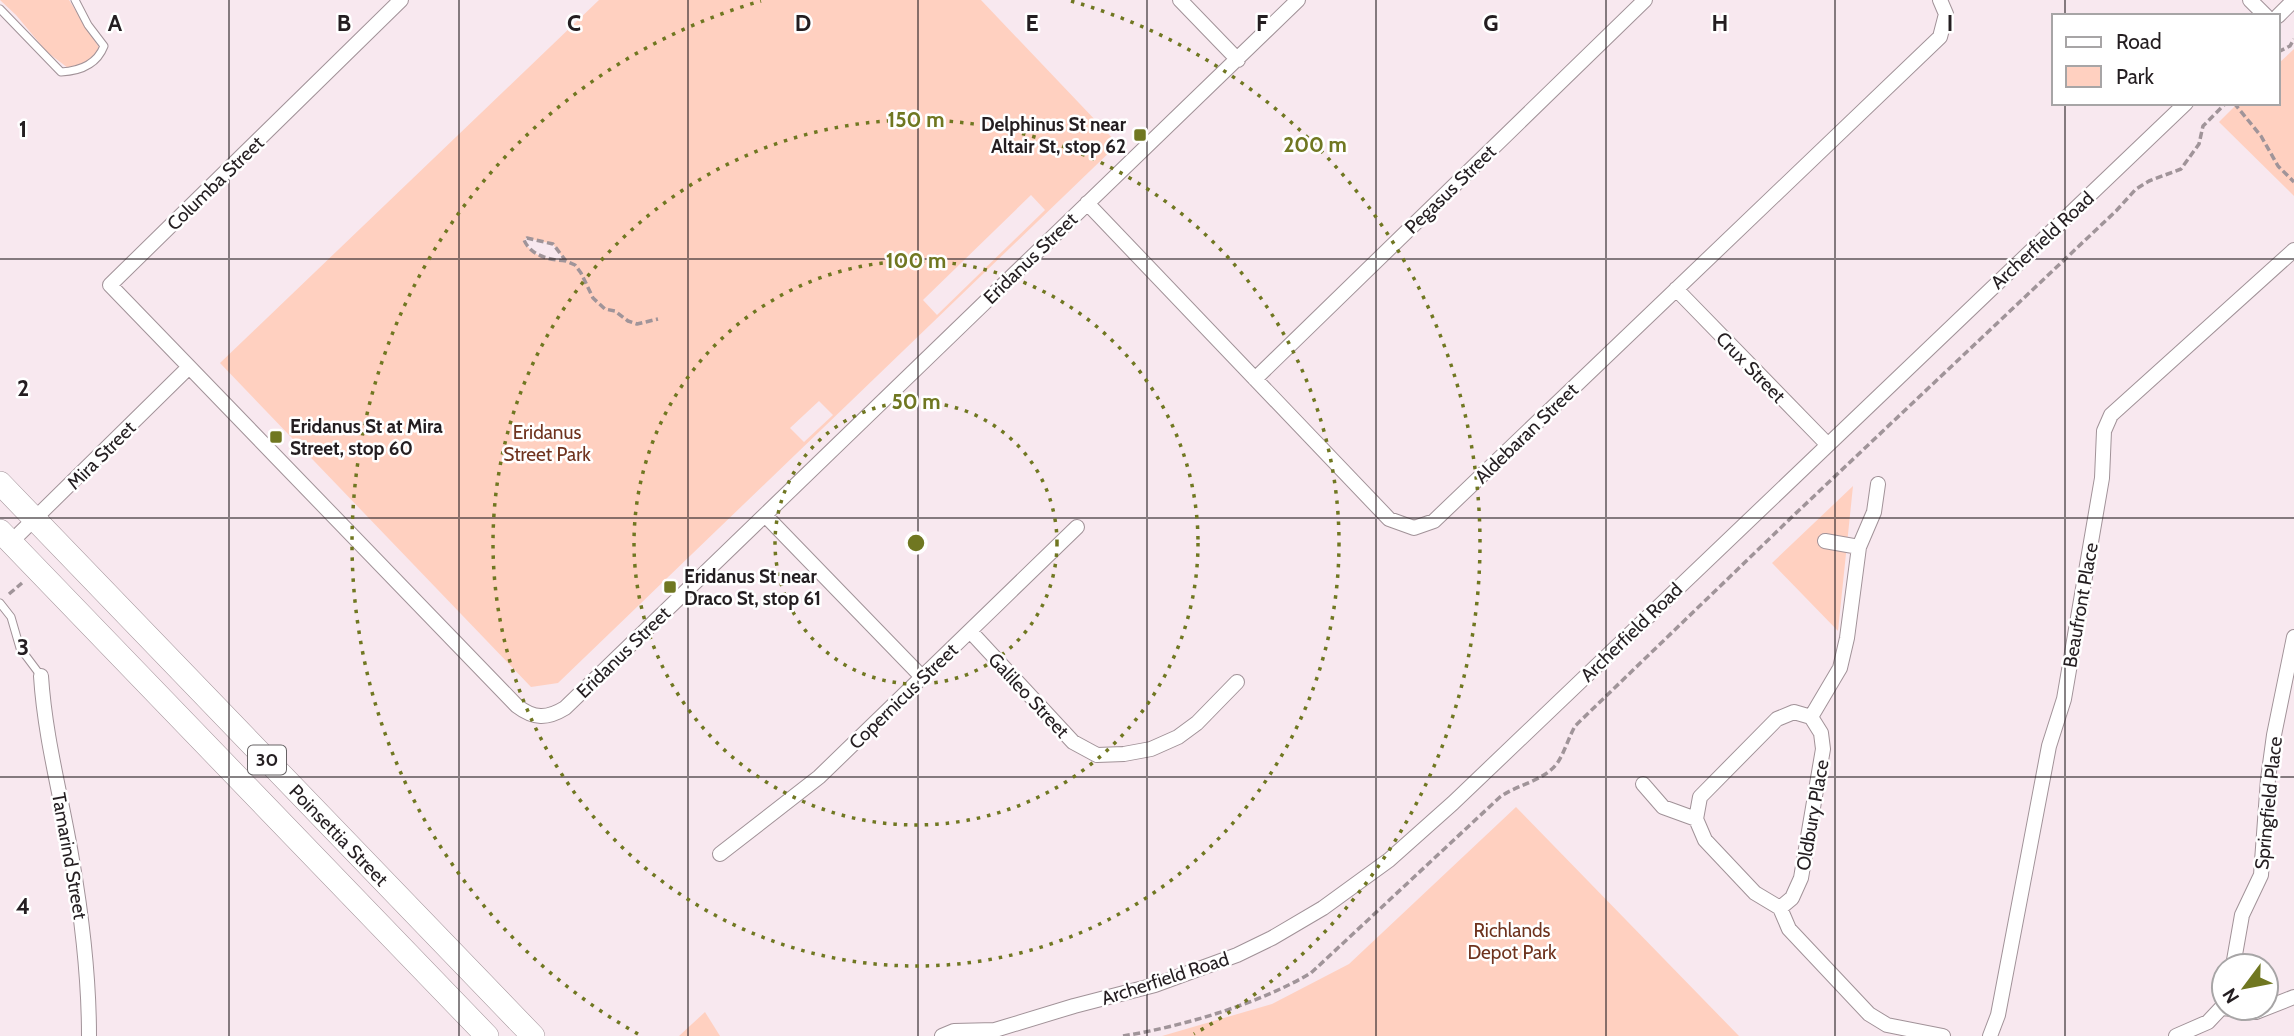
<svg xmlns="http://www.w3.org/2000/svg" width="2294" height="1036" font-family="Cabin,sans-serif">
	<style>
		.green { fill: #ffd0c0; fill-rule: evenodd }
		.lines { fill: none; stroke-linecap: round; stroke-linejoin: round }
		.service-casing { stroke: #a19298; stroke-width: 9 }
		.minor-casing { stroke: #a19298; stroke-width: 16 }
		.primary-casing { stroke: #a19298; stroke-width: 24 }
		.path { stroke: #a09499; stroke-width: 3.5; stroke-dasharray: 7 3.5; stroke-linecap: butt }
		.service { stroke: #fff; stroke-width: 7 }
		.minor { stroke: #fff; stroke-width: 14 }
		.primary { stroke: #fff; stroke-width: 23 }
		.grid { fill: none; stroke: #241e21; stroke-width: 2; stroke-opacity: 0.55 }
		.ring { fill: none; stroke: #707721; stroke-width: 3.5; stroke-dasharray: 3.5 7 }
		.poi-dot { fill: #707721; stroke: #fff; stroke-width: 2.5 }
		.labels { text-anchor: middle; stroke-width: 5; stroke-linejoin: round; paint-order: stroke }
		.shield { fill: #fff; stroke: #666264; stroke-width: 2 }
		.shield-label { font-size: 18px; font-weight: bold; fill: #241e21 }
		.poi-label { font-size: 19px; font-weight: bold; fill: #241e21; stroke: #fff; text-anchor: start }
		.street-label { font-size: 19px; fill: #241e21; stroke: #fff }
		.park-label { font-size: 19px; fill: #6f331e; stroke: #fff }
		.grid-label { font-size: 23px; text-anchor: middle; font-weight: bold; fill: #241e21; stroke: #fff; stroke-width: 5; stroke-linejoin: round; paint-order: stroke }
		.centre { fill: #707721; stroke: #fff; stroke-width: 3.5 }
		.ring-label { font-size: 21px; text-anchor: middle; font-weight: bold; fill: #707721; stroke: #fff; stroke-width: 5; stroke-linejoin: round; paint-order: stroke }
	</style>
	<rect width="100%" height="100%" fill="#f8e8ef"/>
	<path class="green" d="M0 0H69L100 49 89 61 68 68 47 52 16 15Z
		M599 0H981L1118 144 558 683 531 687 220 363ZM1031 195 1045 210 937 315 923 300ZM527 238 553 244 565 261C549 260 530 256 524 240ZM819 401 833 415 804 442 790 428Z
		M2294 49V196L2219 122 2238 103H2278V64Z
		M1853 486 1838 631 1772 563Z
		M1516 807 1739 1036H1162L1272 1004 1349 964Z
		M705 1012 720 1036H679Z"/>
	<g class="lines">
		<g class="service-casing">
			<path id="service" d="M0 9 61 72C80 71 97 64 104 46L88 25 75 0
				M0 603 11 617 20 648 41 676"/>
		</g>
		<g class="minor-casing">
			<path id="minor" d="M401 0 110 285 517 706C534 719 547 719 565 708L1298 0
				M1180 0 1238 60
				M2250 0 2266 16
				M2278 16 2294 0
				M1087 203 1389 519 1414 528 1434 521 1940 37 1946 14 1940 0
				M1676 289 1827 444
				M1255 379 1645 0
				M765 515 922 677
				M1825 541 1859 547
				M11 542 189 367
				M970 631 1073 742 1097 755 1124 754 1151 749 1178 737 1197 723 1237 682
				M41 676C45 739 62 799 72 860 82 918 89 977 89 1036
				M1811 717 1840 668 1847 638 1859 547 1874 512 1878 484
				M1643 784 1663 807 1696 819
				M720 854 819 777 1077 527
				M1780 908 1792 898 1801 878 1823 749 1821 733 1811 717 1794 712 1777 719 1700 797 1696 819 1705 840 1755 893 1780 908 1789 929 1869 1014 1887 1025 1943 1036
				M2233 966 2242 915 2261 875 2268 779 2274 735 2294 637
				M2223 1008 2256 1012 2294 997
				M942 1036 954 1031 995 1030 1074 1006 1155 985 1237 955 1272 938 1323 908 1389 860 1453 803 2186 103
				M1990 1036 1998 1015 2049 746 2064 699 2102 478 2104 431 2111 415 2294 250
				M2176 1036 2208 1022 2224 1005"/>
		</g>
		<g class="primary-casing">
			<path id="primary" d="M0 483 533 1036
				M0 531 487 1036"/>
		</g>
		<path class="path" d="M2278 52 2290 46 2294 39
			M2234 103 2261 136 2278 166 2294 182
			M566 261C550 260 531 256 524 240L527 238 553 244 566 261 575 265 581 273 593 298 605 309 615 311 628 321 637 324 658 319
			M9 594 22 583
			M1123 1036C1184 1026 1258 1004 1311 973L1500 797C1518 784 1545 781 1558 762 1564 753 1569 737 1575 726L1794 515 2116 211 2136 189 2149 181 2181 169 2199 144 2203 126 2226 103"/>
		<use href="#service" class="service"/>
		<use href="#minor" class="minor"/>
		<use href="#primary" class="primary"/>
	</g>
	<path class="grid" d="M229 0V1036M459 0V1036M688 0V1036M918 0V1036M1147 0V1036M1376 0V1036M1606 0V1036M1835 0V1036M2065 0V16M2065 103V1036M0 259H2294M0 518H2294M0 777H2294"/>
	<g class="ring">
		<circle cx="916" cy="543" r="141"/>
		<circle cx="916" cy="543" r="282"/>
		<circle cx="916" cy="543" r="423"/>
		<path d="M638 1034A564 564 0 0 1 761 1M1071 1A564 564 0 0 1 1194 1034"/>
	</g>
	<g class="poi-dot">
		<rect x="1133" y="128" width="14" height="14" rx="3.5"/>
		<rect x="269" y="430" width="14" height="14" rx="3.5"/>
		<rect x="663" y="580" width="14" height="14" rx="3.5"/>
	</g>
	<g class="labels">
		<rect class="shield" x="248" y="745.5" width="38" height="29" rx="5"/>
		<g class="shield-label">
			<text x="267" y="766">30</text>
		</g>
		<g class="poi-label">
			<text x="1126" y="131" text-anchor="end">Delphinus St near<tspan x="1126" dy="22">Altair St, stop 62</tspan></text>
			<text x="290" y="433">Eridanus St at Mira<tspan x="290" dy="22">Street, stop 60</tspan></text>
			<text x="684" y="583">Eridanus St near<tspan x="684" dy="22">Draco St, stop 61</tspan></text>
		</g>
		<g class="street-label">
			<text transform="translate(215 183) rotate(-44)" y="7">Columba Street</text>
			<text transform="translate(1450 189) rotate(-44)" y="7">Pegasus Street</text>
			<text transform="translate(2042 240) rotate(-43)" y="7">Archerfield Road</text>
			<text transform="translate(1030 258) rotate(-44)" y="7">Eridanus Street</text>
			<text transform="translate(1751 367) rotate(46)" y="7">Crux Street</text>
			<text transform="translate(1526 433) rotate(-44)" y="7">Aldebaran Street</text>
			<text transform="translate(101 455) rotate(-45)" y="7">Mira Street</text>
			<text transform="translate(2080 605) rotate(-80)" y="7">Beaufront Place</text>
			<text transform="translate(1631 632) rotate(-44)" y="7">Archerfield Road</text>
			<text transform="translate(623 652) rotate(-44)" y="7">Eridanus Street</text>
			<text transform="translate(1029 695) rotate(47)" y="7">Galileo Street</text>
			<text transform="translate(903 696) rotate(-44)" y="7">Copernicus Street</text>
			<text transform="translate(2268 803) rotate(-84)" y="7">Springfield Place</text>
			<text transform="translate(1812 815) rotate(-80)" y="7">Oldbury Place</text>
			<text transform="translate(339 835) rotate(46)" y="7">Poinsettia Street</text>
			<text transform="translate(70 856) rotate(80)" y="7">Tamarind Street</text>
			<text transform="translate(1165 978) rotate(-18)" y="7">Archerfield Road</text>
		</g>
		<g class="park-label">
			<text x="547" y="439">Eridanus<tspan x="547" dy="22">Street Park</tspan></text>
			<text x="1512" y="937">Richlands<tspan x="1512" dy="22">Depot Park</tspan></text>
		</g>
	</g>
	<g class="grid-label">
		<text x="115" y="31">A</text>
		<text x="344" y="31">B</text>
		<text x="574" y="31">C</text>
		<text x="803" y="31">D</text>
		<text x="1032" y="31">E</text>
		<text x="1262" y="31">F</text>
		<text x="1491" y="31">G</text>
		<text x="1720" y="31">H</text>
		<text x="1950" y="31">I</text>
		<text x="23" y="137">1</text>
		<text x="23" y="396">2</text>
		<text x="23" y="655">3</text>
		<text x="23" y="914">4</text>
	</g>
	<circle cx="916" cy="543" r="10" class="centre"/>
	<g class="ring-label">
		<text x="916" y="127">150 m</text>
		<text x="1315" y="152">200 m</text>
		<text x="916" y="268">100 m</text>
		<text x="916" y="409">50 m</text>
	</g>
	<rect x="2052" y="14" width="228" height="91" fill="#ffffff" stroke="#a7a5a6" stroke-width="2"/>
	<rect x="2066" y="37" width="35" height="10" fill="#ffffff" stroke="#a7a5a6" stroke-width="2"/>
	<text x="2116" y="49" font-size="21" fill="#241e21">Road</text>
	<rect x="2066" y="66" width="35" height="21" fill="#ffd0c0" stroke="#a7a5a6" stroke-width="2"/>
	<text x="2116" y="84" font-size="21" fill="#241e21">Park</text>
	<g transform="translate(2245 987) rotate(238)"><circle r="33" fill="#ffffff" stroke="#a7a5a6" stroke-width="2"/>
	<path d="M0-5L12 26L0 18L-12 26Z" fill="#707721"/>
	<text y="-10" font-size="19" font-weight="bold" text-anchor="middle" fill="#241e21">N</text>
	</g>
</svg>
